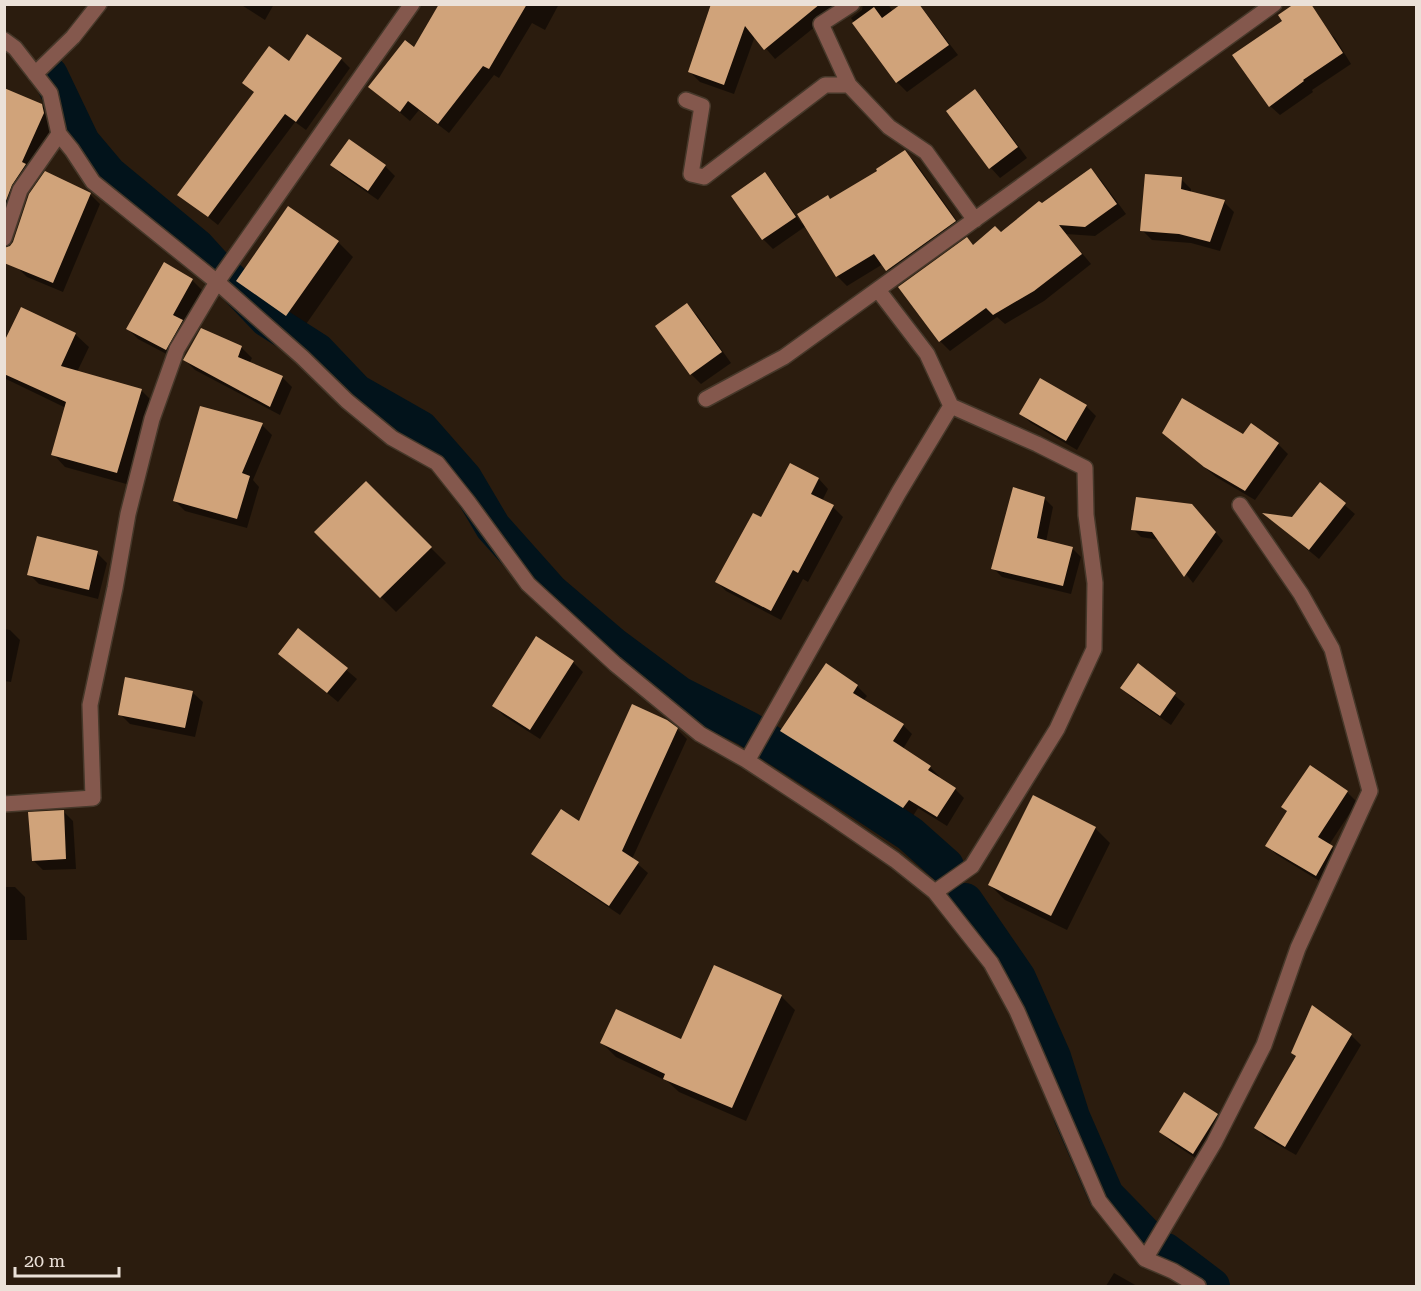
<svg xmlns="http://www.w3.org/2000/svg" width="1421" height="1291" font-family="'Roboto Serif',serif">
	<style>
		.shadow { fill: #0007 }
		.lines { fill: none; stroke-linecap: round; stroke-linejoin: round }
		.canal { stroke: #02131b; stroke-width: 36 }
		.building { fill: #d0a37a }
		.minor-casing { stroke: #46382a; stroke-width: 18 }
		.minor { stroke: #84584d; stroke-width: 15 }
	</style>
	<rect width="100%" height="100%" fill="#2b1c0e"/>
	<path class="shadow" d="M240 4H274L265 20Z
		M471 4H559L545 30 532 23 499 78 494 75 449 133 419 110 410 121 370 87Z
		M761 4H860L848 11 842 5 775 59 755 36 734 94 700 82 690 72Z
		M863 4H888L893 12 919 4 958 55 907 92 897 82 851 18 862 10Z
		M1325 28 1335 38 1351 64 1312 90 1313 92 1280 115 1270 106Z
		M341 59 350 68 306 130 295 122 218 225 179 194 255 93 289 63Z
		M975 91 985 101 1027 158 1000 178 991 168 948 111Z
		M4 98 42 105 52 116 54 123 15 212 4 208Z
		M905 152 915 162 965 232 898 280 883 264 847 286 837 276 806 226 773 249 763 239 733 196 764 174 774 184 802 224 831 201 879 171Z
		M332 165 385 166 395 176 378 200 342 175Z
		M1091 170 1101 180 1126 214 1095 236 1066 234 1091 264 1044 301 1005 324 997 317 950 351 940 341 974 246 1001 234Z
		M1181 179 1191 189V193L1224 202 1234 212 1220 251 1191 243 1152 240 1142 230Z
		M90 194 100 204 63 292 27 277 17 267Z
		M338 242 353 257 302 330 253 296 238 281Z
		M192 280 202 290 184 323 192 331 176 359 138 339 128 329Z
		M687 305 697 315 731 363 701 384 691 374 657 326Z
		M22 309 76 335 89 347 77 372 141 390 154 403 130 485 65 467 53 454 66 408 4 378V346Z
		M202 330 242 348 252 358 249 364 282 377 292 387 280 415 195 370 185 360Z
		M1086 406 1096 416 1077 450 1031 423 1021 414Z
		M262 425 272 435 253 480 259 487 247 528 185 511 175 501Z
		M1164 433 1244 436 1278 444 1288 454 1255 500 1216 477Z
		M819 479 828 489 822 501 833 507 843 517 808 582 803 579 781 620 726 591 716 581 762 520Z
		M366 483 446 563 396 612 316 532Z
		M1320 484 1355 514 1319 559 1266 515 1293 518Z
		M1044 498 1053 507 1046 542 1072 548 1081 557 1071 594 1002 577 993 568Z
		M1200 514 1223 541 1193 583 1159 540 1141 537 1133 529Z
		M97 553 107 563 98 599 39 584 29 574Z
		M4 629 10 630 20 640 11 682 4 681Z
		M299 630 357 679 338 702 280 654Z
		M573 662 583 672 540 739 504 716 494 706Z
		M826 665 857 686 867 696 863 701 903 725 912 734 903 749 930 767 939 776 938 778 955 789 964 798 947 826 918 808 913 816 791 740 782 730Z
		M1138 665 1185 704 1171 725 1132 698 1122 688Z
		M127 679 193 693 203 702 195 737 130 724 120 714Z
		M677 729 687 739 632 859 648 873 620 915 543 863 533 853 579 824Z
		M1310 767 1347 792 1357 802 1329 845 1342 857 1326 885 1277 855 1267 846 1288 812 1283 807Z
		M63 811 73 821 76 869 43 870 33 860Z
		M1095 828 1110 843 1067 930 1005 900 990 885Z
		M4 887H15L25 897 27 940H4Z
		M781 996 795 1010 746 1121 679 1092 667 1081 616 1057 602 1043 682 1041Z
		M1351 1035 1361 1045 1296 1155 1266 1138 1256 1128 1297 1057 1293 1053Z
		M1217 1115 1227 1125 1203 1163 1171 1142 1161 1132Z
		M1114 1273 1137 1286H1106Z"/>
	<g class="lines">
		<path class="canal" d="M50 75 82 142 109 174 196 246 217 269
			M229 279 267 319 317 351 356 392 421 429 464 478 493 527 551 592 613 645 679 694 748 729 839 787 910 834 946 866
			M965 901 1018 978 1053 1057 1072 1117 1106 1195 1146 1236
			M1166 1251 1212 1286"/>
	</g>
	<path class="building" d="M439 4H527L489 69 483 66 438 124 408 101 400 112 368 87 405 40 414 47Z
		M711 4H820L764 50 745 26 724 85 688 72Z
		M901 4H919L949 45 896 83 852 23 874 7 882 18Z
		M1294 4H1311L1343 53 1303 80 1304 81 1269 107 1232 55 1282 21 1278 15Z
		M307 34 342 58 296 122 285 114 208 217 177 195 254 92 242 83 269 46 289 61Z
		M4 88 42 104 44 113 22 162 26 164 12 185 4 206Z
		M975 89 1018 147 989 169 946 111Z
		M349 139 386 165 368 191 330 165Z
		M905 150 956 221 886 271 874 254 836 277 797 214 828 195 830 199 877 171 876 169Z
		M1091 168 1117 204 1085 227 1059 225 1082 254 1034 291 993 315 986 308 939 342 898 287 967 237 973 245 995 226 1001 232 1039 201 1042 203Z
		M45 171 91 193 53 283 4 263V248L10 246 13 242 29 194Z
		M765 172 796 217 762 240 731 196Z
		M1145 174 1182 177 1181 189 1225 200 1210 242 1179 234 1140 231Z
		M288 206 339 241 286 316 236 281Z
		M164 262 193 279 173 315 183 320 166 350 126 329Z
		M687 303 722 352 690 375 655 326Z
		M21 307 76 333 61 366 142 389 117 473 51 455 66 402 4 374V342Z
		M201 328 242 346 238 357 283 376 270 407 183 360Z
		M1040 378 1087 405 1066 441 1019 414Z
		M1182 398 1243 434 1251 423 1279 443 1245 491 1204 467 1162 433Z
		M200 406 263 423 242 473 250 476 237 519 173 501Z
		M790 463 819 478 811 494 834 505 798 573 793 570 771 611 715 582 753 513 761 517Z
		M366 481 432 547 380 598 314 532Z
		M1320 482 1346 503 1309 550 1262 513 1292 517Z
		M1013 487 1045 497 1037 538 1073 547 1063 586 991 569Z
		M1136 497 1192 504 1216 532 1184 577 1152 532 1131 530Z
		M37 536 98 551 89 590 27 575Z
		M298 628 348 668 327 693 278 654Z
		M536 636 574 661 530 730 492 706Z
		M826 663 858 685 853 693 904 724 893 741 931 766 928 770 956 788 937 817 909 800 903 808 780 731Z
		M1138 663 1176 693 1160 716 1120 688Z
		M125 677 193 691 185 728 118 715Z
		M632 704 667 720 678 728 622 851 639 862 609 906 531 854 561 809 579 821Z
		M1310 765 1348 791 1318 837 1333 846 1316 876 1265 846 1287 811 1281 807Z
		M1033 795 1096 827 1051 916 988 885Z
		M64 810 66 859 32 861 28 812Z
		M714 965 782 995 732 1108 663 1079 665 1074 600 1043 616 1009 681 1039Z
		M1312 1005 1352 1034 1285 1147 1254 1128 1296 1056 1291 1053Z
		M1184 1092 1218 1114 1193 1154 1159 1132Z"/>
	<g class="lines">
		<g class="minor-casing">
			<path id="minor" d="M852 4 821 24 849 85 889 127 926 152 975 220
				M4 40 15 48 50 93 59 134 72 150 93 182 217 282 302 357 347 401 392 438 437 463 468 502 528 584 615 664 700 734 746 760 828 814 895 860 935 892 991 963 1017 1011 1099 1201 1145 1259 1173 1271 1198 1286
				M35 74 73 37 99 4
				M686 100 702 106 691 174 704 177 825 85H849
				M4 238 20 190 59 134
				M706 399 784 357 1274 4
				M746 760 751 754 899 492 951 406 927 354 878 290
				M4 804 93 798 90 705 115 588 128 514 152 419 177 349 217 282 412 4
				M935 892 972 866 1057 729 1094 649 1095 583 1086 515 1085 468 1037 444 951 406
				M1145 1259 1214 1143 1264 1045 1298 948 1370 791 1332 649 1301 594 1240 505"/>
		</g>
		<use href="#minor" class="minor"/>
	</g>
	<rect width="1421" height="1291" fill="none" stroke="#ebe1d8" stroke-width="12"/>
	<path d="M15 1267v9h104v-9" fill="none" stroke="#ebe1d8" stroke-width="3"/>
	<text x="24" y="1267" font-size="18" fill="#ebe1d8" stroke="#2b1c0e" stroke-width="4.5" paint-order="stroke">20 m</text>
</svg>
